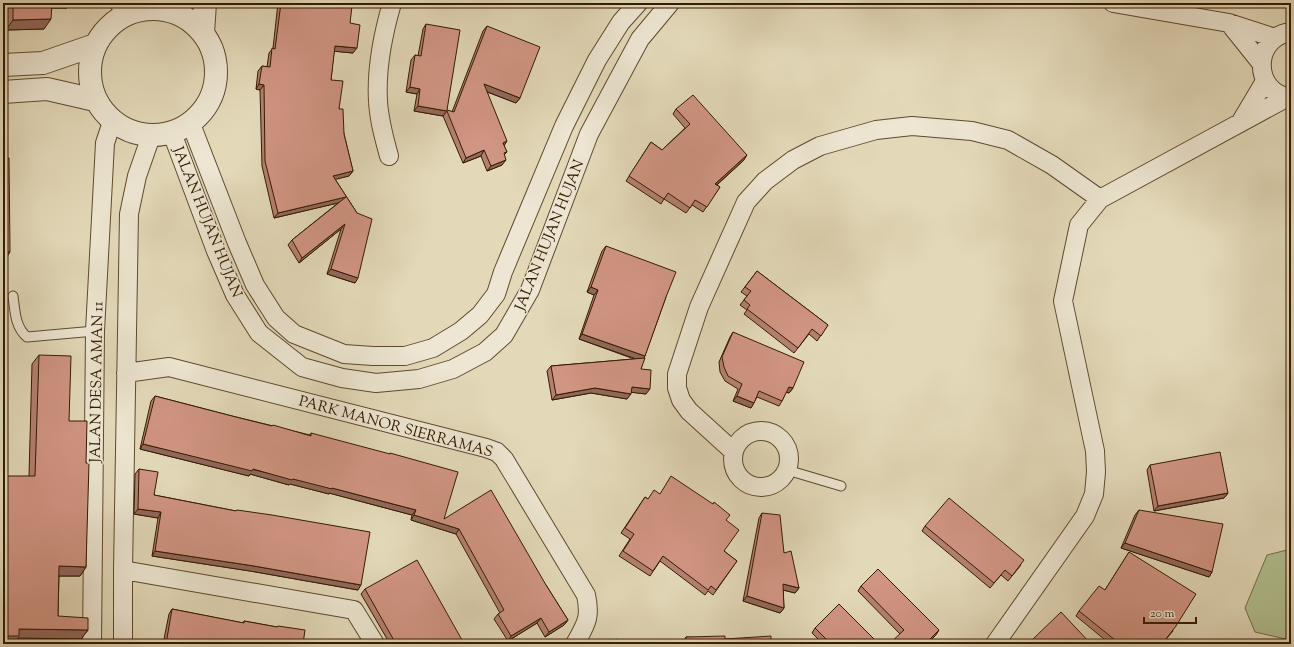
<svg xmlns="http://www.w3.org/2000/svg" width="1294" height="647" font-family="'Sorts Mill Goudy',serif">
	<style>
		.green { fill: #b2c091; stroke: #726e48 }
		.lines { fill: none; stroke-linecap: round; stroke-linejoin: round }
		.service-casing { stroke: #5e4a2e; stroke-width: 11 }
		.minor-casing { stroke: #5e4a2e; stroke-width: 20 }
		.tertiary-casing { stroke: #5e4a2e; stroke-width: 24 }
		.service { stroke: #ede6d2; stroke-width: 9 }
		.minor { stroke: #ede6d2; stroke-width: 18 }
		.tertiary { stroke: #ede6d2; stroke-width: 22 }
		.wall { fill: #b48071; stroke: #321b00 }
		.shaded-wall { fill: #92685c; stroke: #321b00 }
		.building { fill: #d19583; stroke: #321b00 }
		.labels { text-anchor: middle; stroke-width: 3; stroke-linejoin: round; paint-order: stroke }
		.street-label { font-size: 15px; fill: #321b00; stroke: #ede6d2 }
	</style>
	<rect width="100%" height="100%" fill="#e3d9b9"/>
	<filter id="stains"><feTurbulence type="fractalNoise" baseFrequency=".005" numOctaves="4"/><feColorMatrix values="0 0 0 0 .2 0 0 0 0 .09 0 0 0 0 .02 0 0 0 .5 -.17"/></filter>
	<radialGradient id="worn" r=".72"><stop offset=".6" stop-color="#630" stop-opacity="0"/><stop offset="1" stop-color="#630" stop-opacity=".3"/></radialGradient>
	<path class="green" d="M1291 549V639L1290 640 1255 632 1245 608 1267 555Z"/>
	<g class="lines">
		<g class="service-casing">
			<path id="service" d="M13 296C15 311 15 327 27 337L95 331
				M787 470 841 486"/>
		</g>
		<g class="minor-casing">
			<path id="minor" d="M119 3 126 14
				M1113 3 1229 23 1275 38
				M1229 23 1261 63
				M1291 32C1252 37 1252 93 1291 98
				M1240 123 1265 81
				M191 124 237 243 255 285 276 318 294 334 344 354 373 356H405L433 348 461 331 480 315 496 294 503 272 564 126 597 60 621 22 638 3
				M172 133 216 251 235 295 259 333 302 367 342 378 376 383 419 379 453 369 485 352 504 335 530 290 589 134 640 39 670 3
				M389 156C384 138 379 120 378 101 376 68 383 34 392 3
				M126 373 169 367 486 448 497 452 504 459 586 595C591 618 586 624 575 644
				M733 459a28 28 0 1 1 56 0a28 28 0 1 1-56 0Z
				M733 451 689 411 681 400 677 388V374L699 307 746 202 765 181 793 160 820 146 876 130 912 126 972 131 1008 140 1052 165 1100 199
				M123 570 354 610 375 644
				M92 644 95 331 105 143 112 122
				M123 644V570L129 214 137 176 151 136
				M995 644 1085 516 1094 494 1096 472 1095 451 1063 301 1079 225 1100 199 1286 98"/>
		</g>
		<g class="tertiary-casing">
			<path id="tertiary" d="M90 72a63 63 0 1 1 126 0a63 63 0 1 1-126 0Z
				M203 33 205 3
				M3 65 43 63 95 45
				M3 92 47 89 95 100"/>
		</g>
		<use href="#service" class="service"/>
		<use href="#minor" class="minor"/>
		<use href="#tertiary" class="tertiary"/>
	</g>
	<path class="wall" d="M6 3H72L67 8H52L44 29 6 30Z
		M278 3H330L350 23 353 53 334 51 331 80 339 109 344 134 353 171 349 176 335 179 357 213 355 283 327 274 341 229 299 263 288 245 292 240 338 203 274 218 262 166 260 90 256 89 258 71 262 66 267 67 269 53 273 48Z
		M426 24 447 110 452 112 483 31 487 26 520 98 516 103 487 92 504 146 507 152 504 155 502 165 487 171 481 156 463 163 443 116 414 111 417 94 406 92 411 60 415 55 418 56 423 29Z
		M676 109 744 160 717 185 720 187 703 212 692 205 686 213 664 199 661 204 626 181 651 142 662 150 685 128 673 114Z
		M606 246 666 297 644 358 641 369 646 394 631 392 627 399 591 393 552 400 547 371 551 366 634 359 579 339 594 295 587 292 602 251Z
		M757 271 828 325 817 341 809 334 794 353 744 314 747 310 740 305 747 296 741 292Z
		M733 332 793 388 789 393 786 392 782 401 779 406 757 397 751 408 733 401 738 389 725 381 720 372 719 362 730 337Z
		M39 355 69 421 86 463V567L80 576H59L58 616 88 630 81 639 18 638 14 644H3L29 476 32 364Z
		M155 396 232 416 310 435 311 433 546 585 568 620 564 625 545 637 537 623 508 641 494 619 498 614 500 613 456 534 411 520 412 515 329 493V494L290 484 289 485 250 474 249 476 140 449 151 401Z
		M1150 465 1228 493 1224 498 1154 511 1147 470Z
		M139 469 154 495 236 511 237 510 358 590 250 571 152 556 158 518 134 514 135 474Z
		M660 494 726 520 724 551 737 561 713 595 708 591 705 595 660 561 650 576 619 556 630 539 621 533 645 497 648 499Z
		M1139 510 1212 572 1209 577 1121 548 1135 515Z
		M762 513 784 553 799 588 795 593 783 590 784 608 780 613 743 601 759 518Z
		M925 526 1021 565 1008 581 1001 575 990 588 922 531Z
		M1129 552 1173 631 1162 644H1110L1076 616 1079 611 1105 590Z
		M861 586 936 635 929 642 900 634 858 591Z
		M365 589 460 644H390L361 594Z
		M172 609 243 623 244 621 277 627 278 626 303 644H163L169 614Z
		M815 628 879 644H823L812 633Z
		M686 637 725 639 771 644H666L667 642H683Z
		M1031 641 1091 644H1029Z"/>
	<path class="shaded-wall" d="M49 3H72L67 8H46Z
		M51 19 44 29 6 30 13 20Z
		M335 46 357 48 353 53 331 51Z
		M259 84 264 85 260 90 256 89Z
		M484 84 520 98 516 103 480 89Z
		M410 87 420 89 417 94 406 92Z
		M418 106 447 111 443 116 414 111Z
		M507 141 504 146 503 143Z
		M484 150 481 156 463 163 466 158Z
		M747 155 744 160 712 189 715 184Z
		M506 160 502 165 487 171 491 166Z
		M353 171 349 176 329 181 333 176Z
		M346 197 342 202 274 218 278 213Z
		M345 224 341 229 299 263 302 258Z
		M3 252H10L5 260H3Z
		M331 269 358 278 355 283 327 274Z
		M591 287 598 290 594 295 587 292Z
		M582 334 645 356 642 361 579 339Z
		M632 387 650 389 646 394 628 392Z
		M789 387 793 388 789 393 785 392Z
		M595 388 631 394 627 399 591 393 552 400 556 395Z
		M737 396 754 403 751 408 733 401Z
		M143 444 332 488 416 510 412 515 329 493V494L290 484 289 485 250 474 249 476 140 449Z
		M1228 493 1224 498 1154 511 1158 506Z
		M138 509 161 512 158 518 134 514Z
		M414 515 459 529 456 534 411 520Z
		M1125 543 1212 572 1209 577 1121 548Z
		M155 551 254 566 361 585 358 590 250 571 152 556Z
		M59 566 86 567 80 576H53Z
		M783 584 799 588 795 593 779 589Z
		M747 596 784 608 780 613 743 601Z
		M541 618 537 623 508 641 511 636Z
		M568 620 564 625 545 637 549 632Z
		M19 629 88 630 81 639 18 638 14 644H3V636Z
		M939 630 936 635 927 644 928 641Z
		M462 640 460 644H456Z"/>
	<path class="building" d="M13 3H52L51 19 13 20Z
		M281 3H330L352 6 350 23 360 25 357 48 335 46 331 80 343 81 339 109H343L344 134 353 171 333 176 357 213 372 219 358 278 331 269 345 224 302 258 292 240 346 197 278 213 265 161 264 85 259 84 262 66 270 67 272 48 275 49Z
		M426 24 460 30 447 110 454 112 487 26 540 47 520 98 484 84 507 141 503 143 507 152 504 153 506 160 491 166 484 150 466 158 447 111 418 106 420 89 410 87 415 55 421 56Z
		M693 95 747 155 715 184 720 187 707 207 695 200 690 208 668 193 664 199 629 176 651 142 662 150 690 124 676 109Z
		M3 158H9L10 252H3Z
		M606 246 676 272 666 297 645 356 582 334 598 290 591 287Z
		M757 271 828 325 821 336 812 329 798 348 747 309 750 305 744 300 751 291 745 287Z
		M733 332 804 362 793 388 789 387 782 401 759 391 754 403 737 396 742 384 728 376 724 367 722 357Z
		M39 355 71 356 69 421H87L86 463H89L86 567 59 566 58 616 88 618V630L19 629V636H3V476H35Z
		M645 358 641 369 651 370 650 389 632 387 631 394 595 388 556 395 551 366Z
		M155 396 232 416 272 426 273 425 311 436V433L390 454V453L458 472 444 519 491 490 546 585 568 620 549 632 541 618 511 636 498 614 504 610 459 529 414 515 416 510 332 488V489L293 479 292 480 253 469 252 471 143 444Z
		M1220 452 1228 493 1158 506 1150 465Z
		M139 469 158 472 154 495 236 511 237 510 272 515 370 532 361 585 254 566 155 551 161 512 138 509Z
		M671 476 713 504 714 502 730 515 726 520 739 530 724 551 737 561 716 590 711 586 708 590 663 556 653 571 623 551 634 534 625 528 645 497 648 499 654 490 660 494Z
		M949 498 1024 560 1012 576 1005 570 994 583 925 526Z
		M1139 510 1223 524 1212 572 1125 543Z
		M762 513 780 515 784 553 791 551 799 588 783 584 784 608 747 596Z
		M1129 552 1196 594 1176 626 1162 644H1120L1079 611 1099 586 1105 590Z
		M417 560 462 640 456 644H396L365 589Z
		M878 569 939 630 928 641 931 644H889L904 630 861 586Z
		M839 604 879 644H831L815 628Z
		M172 609 244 623V621L277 627 278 626 305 630 303 644H166Z
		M1061 612 1091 644H1034L1031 641Z
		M725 636V639L771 636V644H667V642H686V637Z
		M616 639 627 644H613Z
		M512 640 519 644H510Z"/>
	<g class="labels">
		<g class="street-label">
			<text transform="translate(208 222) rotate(68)" y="5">JALAN HUJAN HUJAN</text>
			<text transform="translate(549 235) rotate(-68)" y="5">JALAN HUJAN HUJAN</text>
			<text transform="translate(96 382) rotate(-89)" y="5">JALAN DESA AMAN 11</text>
			<text transform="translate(396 426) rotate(15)" y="5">PARK MANOR SIERRAMAS</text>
		</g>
	</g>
	<rect width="1294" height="647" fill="none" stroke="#e3d9b9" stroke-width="16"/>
	<rect x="4" y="4" width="1286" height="639" fill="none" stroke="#321b00" stroke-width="2"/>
	<rect x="8" y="8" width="1278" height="631" fill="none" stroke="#321b00"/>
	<path d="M1144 617v6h52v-6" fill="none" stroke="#321b00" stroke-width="2"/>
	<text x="1150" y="617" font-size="12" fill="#321b00" stroke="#ede6d2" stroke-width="3" paint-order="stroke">20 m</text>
	<rect width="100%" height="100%" filter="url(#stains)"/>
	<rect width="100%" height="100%" fill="url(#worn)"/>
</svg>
